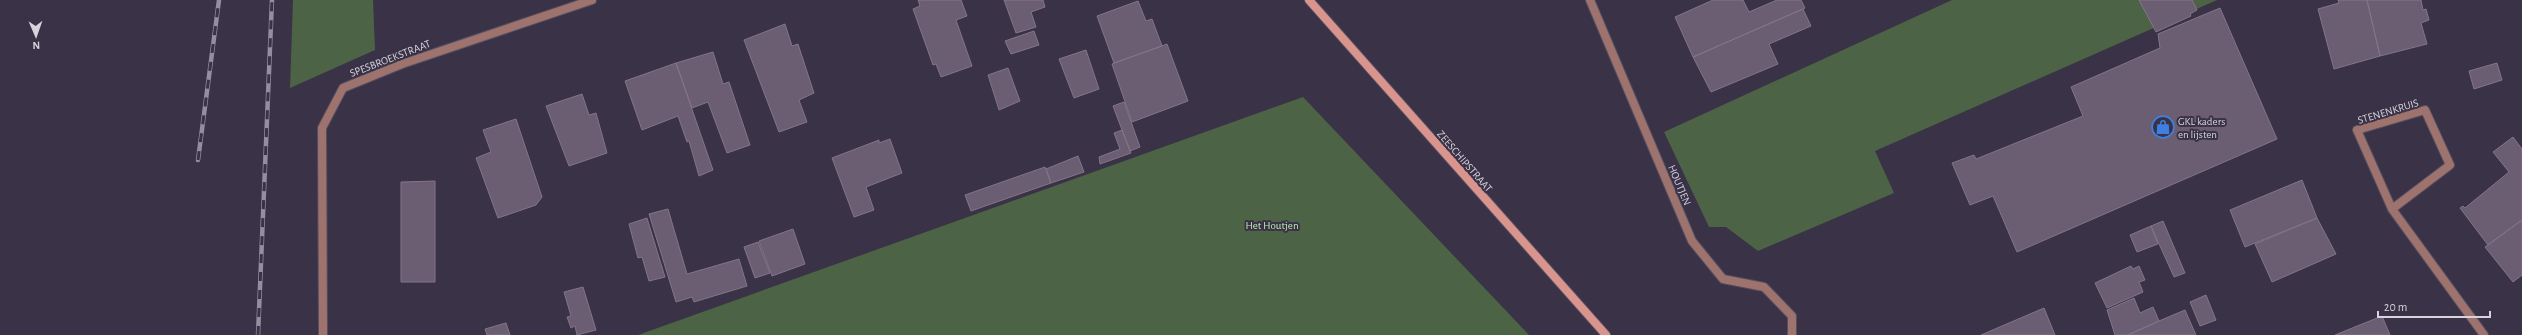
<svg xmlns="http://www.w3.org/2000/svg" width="2522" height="335" font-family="'Alegreya Sans',sans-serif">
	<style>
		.green { fill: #4c6346 }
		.building { fill: #6b5e72; stroke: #83748a }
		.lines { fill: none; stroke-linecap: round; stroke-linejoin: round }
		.minor-casing { stroke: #564f61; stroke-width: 10 }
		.secondary-casing { stroke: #564f61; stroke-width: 10 }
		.minor { stroke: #9e736e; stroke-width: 8 }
		.secondary { stroke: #d9948d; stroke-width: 8 }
		.rail-casing { stroke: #948e9e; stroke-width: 4.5 }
		.rail { stroke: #3a3246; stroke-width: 3; stroke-dasharray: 9; stroke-linecap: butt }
		.labels { text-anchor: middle; stroke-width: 4; stroke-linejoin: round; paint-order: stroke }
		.street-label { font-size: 11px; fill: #d6d2de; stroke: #3a3246 }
		.poi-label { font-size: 11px; fill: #d6d2de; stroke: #3a3246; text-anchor: start }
		.park-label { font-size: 11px; fill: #bcecb0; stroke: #3a3246 }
	</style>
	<rect width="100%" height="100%" fill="#3a3246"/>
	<path class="green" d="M293 0H373L375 50 290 88Z
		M1952 0H2217L1875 151 1894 193 1758 251 1726 227H1709L1664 132Z
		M1303 97 1529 335H638Z"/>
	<path class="building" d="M918 0H961L967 16 956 20 972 66 941 77 936 64 933 65 913 9 920 6Z
		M1004 0H1043L1045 7 1031 12 1036 27 1016 33Z
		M1713 0H1743L1749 12 1777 0H1801L1805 8 1693 57 1675 17Z
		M2139 0H2192L2197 10 2190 14 2191 16 2156 32Z
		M2338 0H2367L2380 56 2334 69 2318 9 2339 3Z
		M2367 0H2421L2423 10 2426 9 2429 20 2421 23 2427 44 2380 56Z
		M1138 1 1146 21 1152 19 1162 46 1114 63 1097 16Z
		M2220 8 2277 139 2017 252 1993 196 1970 205 1952 163 1974 155 1976 159 2083 116 2071 87 2160 48 2158 34Z
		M1803 9 1811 26 1769 44 1778 64 1711 92 1693 57Z
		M785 24 792 46 798 44 814 93 799 100 807 122 779 132 744 40Z
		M1034 31 1039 45 1011 54 1005 41Z
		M1167 44 1188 101 1132 122 1112 64Z
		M1086 50 1099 89 1074 98 1059 59Z
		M713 52 723 84 729 82 750 145 727 153 708 102 692 108 676 63Z
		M676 63 713 170 699 176 689 141 687 142 678 116 642 130 625 81Z
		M2497 63 2502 80 2474 89 2469 71Z
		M1008 68 1020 101 999 110 988 75Z
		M582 94 589 115 596 113 607 153 569 166 546 106Z
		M1124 102 1140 147 1130 151 1113 106Z
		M516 119 542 197 536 205 498 218 476 158 491 152 483 130Z
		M1122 130 1131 153 1100 164 1099 157 1120 149 1114 133Z
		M2513 137 2522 149V220L2488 245 2460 208 2463 206 2465 208 2509 172 2493 152Z
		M890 139 902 173 866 187 874 210 854 217 832 158 879 140V143Z
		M1078 156 1084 172 1051 183 1046 169Z
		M1045 167 1051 183 971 211 965 195Z
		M2302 180 2317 218 2245 247 2230 210Z
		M435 181V282H401V182Z
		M668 209 687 274 739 259 747 286 694 302 692 297 676 302 649 214Z
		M647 218 665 277 649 281 642 257 638 258 629 224Z
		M2317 218 2336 254 2272 282 2255 244Z
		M2522 220V275L2513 282 2485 247Z
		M2163 221 2185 273 2174 277 2151 226Z
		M2151 226 2158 244 2137 252 2130 235Z
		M793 229 805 264 772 276 759 241Z
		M758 242 770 273 755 278 744 247Z
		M2131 266 2133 269 2139 266 2145 280 2139 282 2143 292 2107 308 2095 283Z
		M583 287 596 330 577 335 575 326 571 328 567 317 571 316 564 292Z
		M2206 295 2216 320 2200 326 2190 302Z
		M2134 298 2140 313 2153 307 2159 321 2128 335H2115L2107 310Z
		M2044 308 2055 335H1981Z
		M2185 310 2196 335H2128L2159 321Z
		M2382 316 2390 335H2335Z
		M506 323 510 335H487L485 329Z"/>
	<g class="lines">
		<g class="minor-casing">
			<path id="minor" d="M1590 0 1692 241 1723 279 1764 287 1792 316V335
				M2392 209 2450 165 2425 110 2357 130 2392 209 2484 335
				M323 335 322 128 343 88 402 64 592 0"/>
		</g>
		<g class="secondary-casing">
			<path id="secondary" d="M1309 0 1606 335"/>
		</g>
		<use href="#minor" class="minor"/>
		<use href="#secondary" class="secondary"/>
		<g class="rail-casing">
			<path id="rail" d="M198 160 219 0
				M258 335 272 0"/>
		</g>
		<use href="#rail" class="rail"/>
	</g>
	<defs>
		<g id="shop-ring" transform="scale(1.15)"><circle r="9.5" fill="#3a3246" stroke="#3f7fe0" stroke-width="1.5"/><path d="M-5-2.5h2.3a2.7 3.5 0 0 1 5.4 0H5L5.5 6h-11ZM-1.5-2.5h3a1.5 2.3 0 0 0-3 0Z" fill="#3f7fe0"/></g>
	</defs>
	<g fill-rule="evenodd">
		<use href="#shop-ring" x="2163" y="127"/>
	</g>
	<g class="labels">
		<g class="street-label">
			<text transform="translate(390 58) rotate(-21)" y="4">SPESBROEKSTRAAT</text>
			<text transform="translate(2388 111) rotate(-17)" y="4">STENENKRUIS</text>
			<text transform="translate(1465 161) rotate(49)" y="4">ZEESCHIPSTRAAT</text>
			<text transform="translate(1680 185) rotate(67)" y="4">HOUTJEN</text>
		</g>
		<g class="poi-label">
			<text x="2178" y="125">GKL kaders<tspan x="2178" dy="13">en lijsten</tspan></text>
		</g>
		<g class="park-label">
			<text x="1272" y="229">Het Houtjen</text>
		</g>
	</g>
	<g transform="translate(36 36) rotate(178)" stroke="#3a3246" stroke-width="3" paint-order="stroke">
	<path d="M0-3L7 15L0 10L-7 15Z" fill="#d6d2de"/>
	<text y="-6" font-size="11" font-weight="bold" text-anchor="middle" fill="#d6d2de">N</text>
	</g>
	<path d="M2378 311v6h112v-6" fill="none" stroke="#d6d2de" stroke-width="2"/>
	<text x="2384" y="311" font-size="12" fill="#d6d2de" stroke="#3a3246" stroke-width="3" paint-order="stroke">20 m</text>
</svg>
